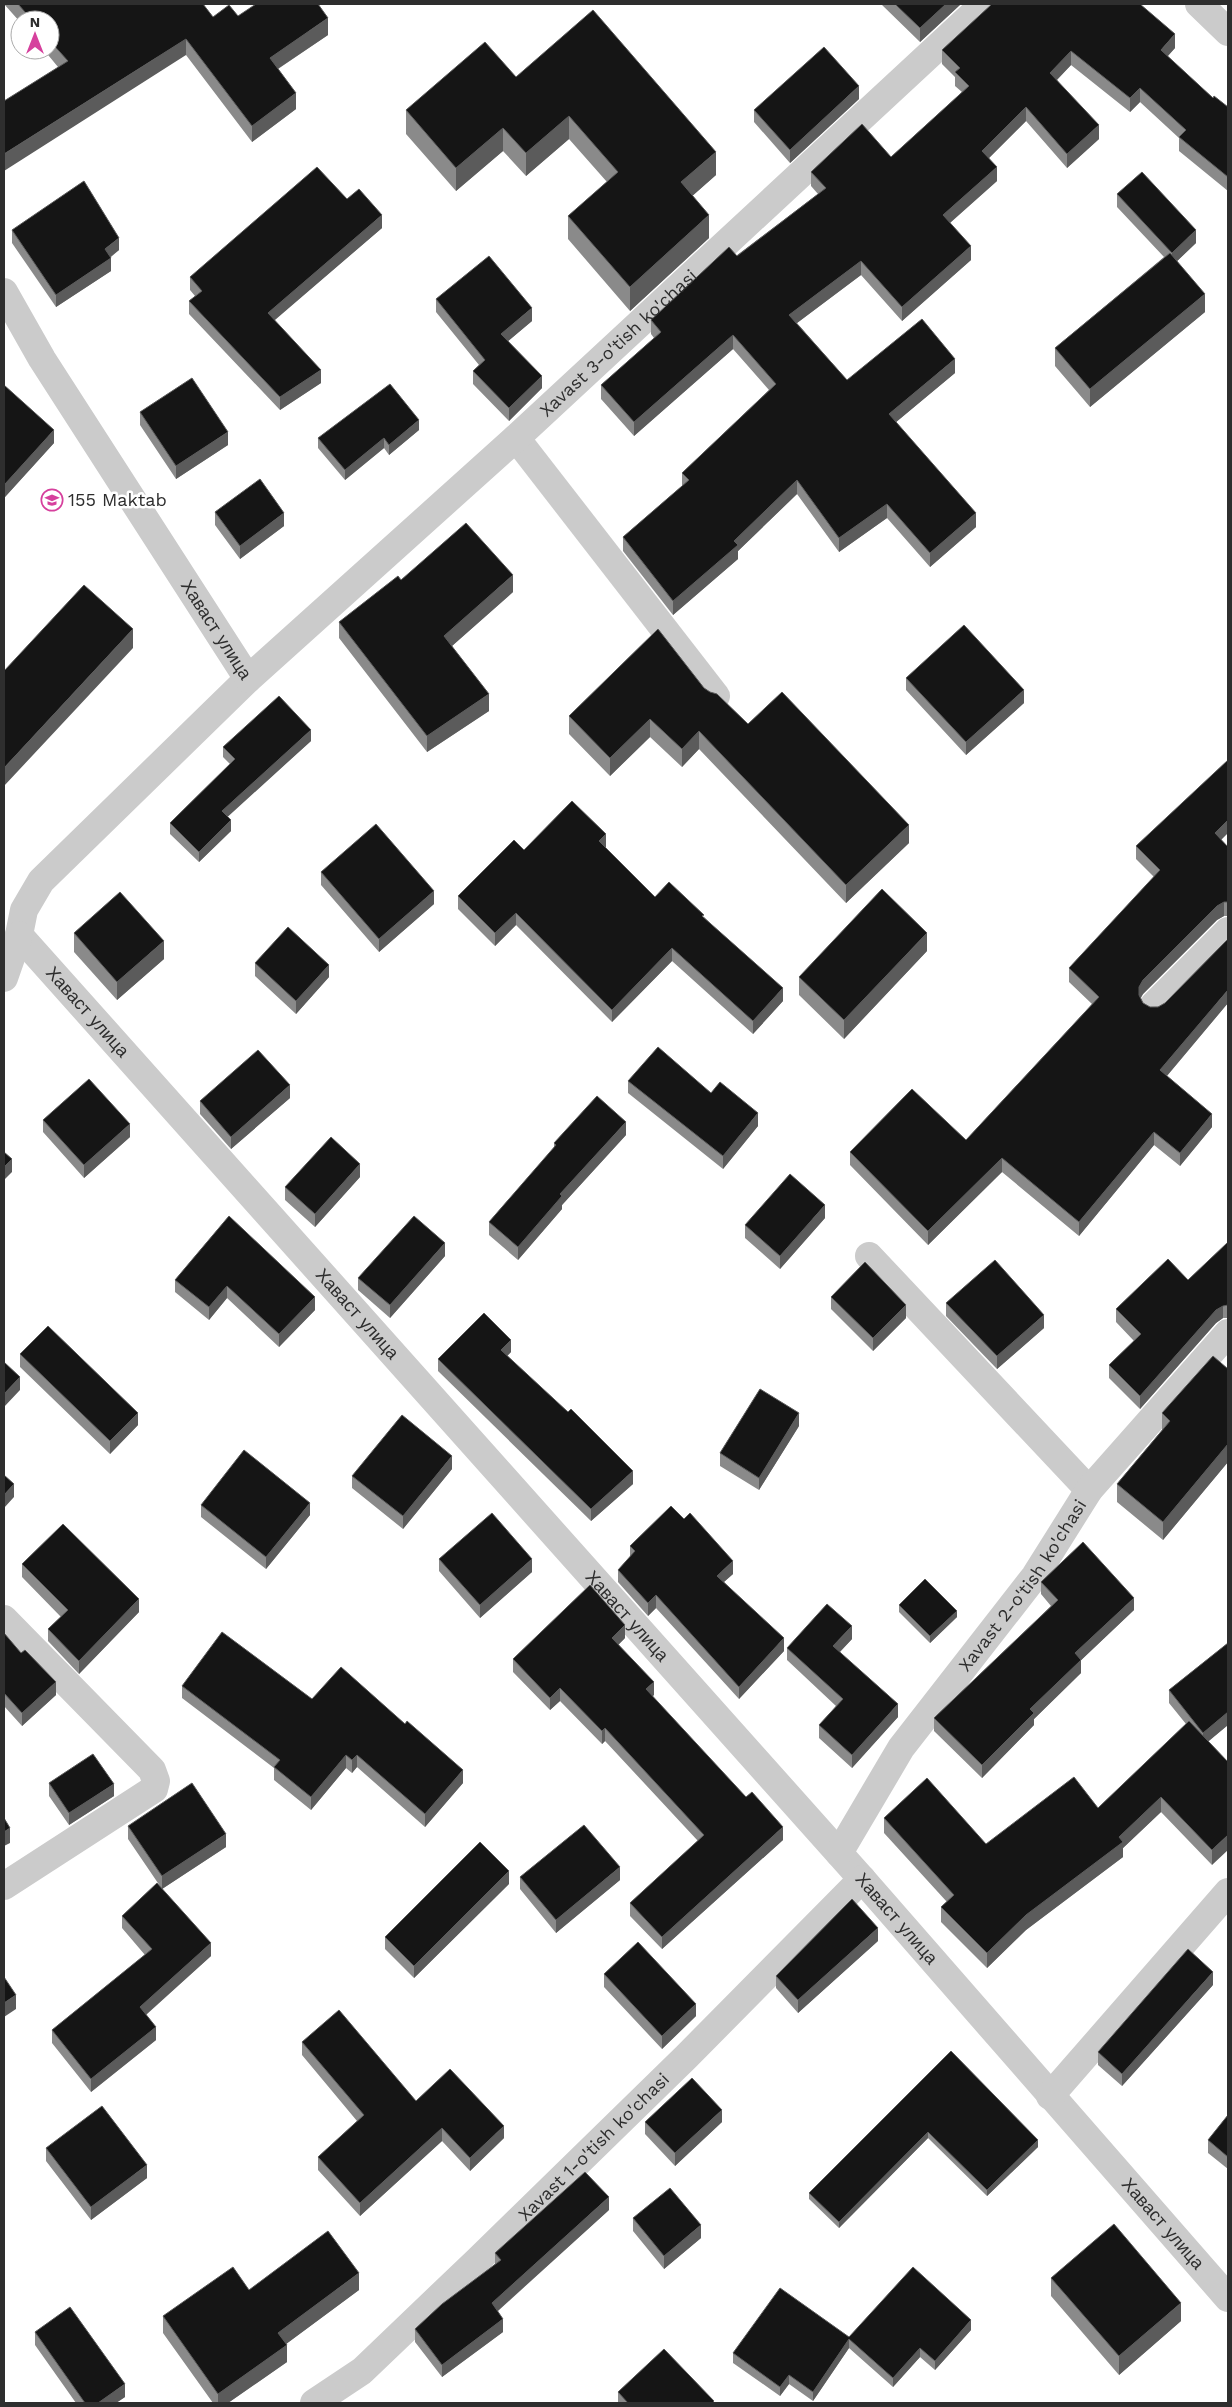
<svg xmlns="http://www.w3.org/2000/svg" width="1232" height="2407" font-family="'Work Sans',sans-serif">
	<style>
		.lines { fill: none; stroke-linecap: round; stroke-linejoin: round }
		.minor { stroke: #cbcbcb; stroke-width: 28 }
		.wall { fill: #8a8a8a }
		.shaded-wall { fill: #5b5b5b }
		.building { fill: #151515; stroke: #5b5b5b }
		.labels { text-anchor: middle; stroke-width: 5; stroke-linejoin: round; paint-order: stroke }
		.street-label { font-size: 18px; fill: #2e2e2e; stroke: #fff }
		.poi-label { font-size: 18px; fill: #2e2e2e; stroke: #fff; text-anchor: start }
	</style>
	<rect width="100%" height="100%" fill="#fff"/>
	<g class="lines">
		<g class="minor">
			<path d="M1199 4 1228 32"/>
			<path id="s1" d="M4 292 42 359 248 679 41 881 24 910 19 935 862 1879 1228 2298"/>
			<path d="M516 438 716 696"/>
			<path id="s2" d="M248 679 516 438 984 4"/>
			<path d="M4 978 19 935"/>
			<path d="M1154 1005 1228 931"/>
			<path d="M869 1256 1089 1490"/>
			<path d="M4 1619 152 1770 156 1781 154 1789 4 1886"/>
			<path id="s3" d="M839 1853 901 1748 1035 1576 1089 1490 1228 1333"/>
			<path d="M1050 2096 1228 1892"/>
			<path id="s4" d="M314 2403 362 2371 478 2260 686 2057 862 1879"/>
		</g>
	</g>
	<path class="wall" d="M4 4H203L213 17 238 16 328 35 278 69 296 109 252 142 186 55 58 67 44 50H50V20H20V22Z
		M881 4H961L920 42Z
		M1175 48 1167 56 1213 98 1228 107V191L1179 151V138L1140 102 1130 112 1071 65 1057 80 1099 139 1067 168 1026 121 989 158 997 181 950 223 971 260 902 321 861 275 797 323 847 380 955 373 896 422 976 527 930 567 887 518 839 552 797 494 738 551V559L673 615 623 551V537L682 486V473L769 390 733 349 634 436 601 399V385L654 338 651 334V320L818 194 811 186V172L891 157 962 92 955 86V77L942 64V50Z
		M516 77 716 175 692 196 709 238 630 311 568 239V216L607 182 569 139 526 176 503 151 456 191 406 134V110Z
		M859 99 790 163 754 122V110Z
		M1117 194 1196 243 1177 261 1205 312 1090 407 1055 366V348L1164 257 1117 207Z
		M347 199 382 228 274 320 321 383 280 410 189 314V301L195 296 190 290V277Z
		M12 230 119 250 111 257V271L56 307 12 243Z
		M436 299 532 321 508 341 542 388 509 421 473 384V371L479 365 436 312Z
		M4 385 54 443 5 497 4 496Z
		M140 412 228 445 176 479 140 425Z
		M419 430 389 455 384 448 345 480 318 448V438Z
		M215 512 284 526 240 559 215 525Z
		M401 580 513 592 452 646 489 711 427 752 339 638V622Z
		M906 678 1024 703 966 755 906 690Z
		M704 688 748 724 909 843 846 903 699 749 682 767 650 737 610 776 569 734V716Z
		M311 741 227 816 231 831 199 862 170 834V823L230 764 223 757V747Z
		M1221 840 1228 847V916H1224L1217 920 1143 994 1141 998 1143 1003 1150 1007 1228 1003 1167 1076 1212 1127 1180 1166 1154 1145 1079 1236 1002 1172 928 1245 850 1165V1152L966 1140 1092 1004 1069 982V968L1154 877 1136 859V846Z
		M606 847V848L655 897 704 917 783 1001 753 1034 672 961 612 1022 516 925 495 946 458 909V896L524 850Z
		M321 872 434 904 379 952 321 885Z
		M74 933 164 959 117 1000 74 952Z
		M927 951 844 1039 799 995V977Z
		M255 963 329 977 296 1014 255 976Z
		M628 1081 711 1093 758 1126 723 1169 628 1093Z
		M290 1098 231 1149 200 1114V1101Z
		M43 1120 130 1137 84 1178 43 1132Z
		M626 1135 562 1205V1209L518 1260 489 1235V1222L554 1148V1143Z
		M360 1177 315 1227 285 1200V1187Z
		M229 1216 315 1310 279 1347 227 1298 209 1320 175 1292V1280Z
		M825 1218 780 1269 745 1238V1225Z
		M1228 1244V1318H1223L1216 1323 1140 1409 1109 1378V1365L1134 1341 1116 1322V1309L1188 1280Z
		M445 1256 390 1318 358 1290V1278Z
		M831 1297 906 1318 873 1351 831 1309Z
		M946 1303 1044 1328 997 1369 946 1316Z
		M511 1352 507 1356 633 1484 591 1521 438 1371V1359Z
		M20 1354 138 1425 110 1454 20 1367Z
		M1228 1369V1462L1163 1540 1117 1502V1484L1162 1430V1413Z
		M799 1426 759 1490 720 1466V1453Z
		M452 1469 403 1529 352 1488V1476Z
		M201 1505 310 1515 266 1569 201 1517Z
		M630 1546 733 1574 724 1582 784 1651 739 1699 656 1608 648 1616 618 1582V1570L630 1557Z
		M439 1559 532 1572 480 1618 439 1571Z
		M22 1564 139 1612 79 1674 48 1641V1629L61 1617 22 1577Z
		M1041 1582 1134 1610 1081 1660V1673L1034 1719V1725L982 1778 934 1731V1718L1051 1606 1041 1594Z
		M899 1605 957 1617 930 1643 899 1612Z
		M4 1633 56 1695 22 1726 4 1706Z
		M625 1638 618 1645 654 1695 652 1696 783 1840 662 1949 630 1916V1903L698 1841 605 1741 602 1744 560 1701 550 1710 513 1672V1659Z
		M852 1639 840 1652 898 1717 852 1768 819 1738V1725L836 1706 787 1660V1648Z
		M1228 1643V1725L1208 1741 1228 1762 1212 1865 1161 1812 1123 1848V1857L1026 1930 987 1968 941 1922V1907L947 1902 884 1833V1818L986 1844 1098 1808 1186 1724 1169 1703V1690Z
		M182 1686 312 1699 463 1783 425 1827 357 1767 352 1773 346 1768 311 1810 274 1780V1768L182 1698Z
		M49 1783 114 1796 69 1825 49 1796Z
		M128 1826 226 1847 162 1889 128 1839Z
		M520 1877 620 1880 556 1933 520 1889Z
		M509 1884 414 1978 385 1949V1937Z
		M122 1916 211 1956 146 2015 156 2040 91 2092 52 2043V2030L145 1955 122 1928Z
		M878 1941 798 2013 776 1988V1976Z
		M604 1974 696 2016 662 2049 604 1987Z
		M1213 1985 1122 2086 1098 2065V2052Z
		M302 2042 416 2101 504 2138 470 2171 442 2141 360 2216 318 2170V2157L357 2121 302 2055Z
		M951 2051 1038 2147 987 2196 928 2138 839 2228 809 2199V2193Z
		M1228 2115V2169L1208 2153V2140Z
		M645 2122H722L675 2166 645 2134Z
		M46 2148 147 2178 91 2220 46 2161Z
		M609 2210 498 2311 503 2332 442 2377 415 2342V2329L495 2264V2253Z
		M633 2218 701 2238 664 2269 633 2231Z
		M1051 2278 1181 2321 1119 2375 1051 2296Z
		M249 2290H359L286 2344 287 2362 228 2403H213L163 2333V2316Z
		M971 2330 935 2370 920 2357 893 2387 849 2348 813 2401 789 2384 780 2396 733 2363V2353L849 2337Z
		M35 2332 125 2397 116 2403H76L35 2345Z
		M618 2392 714 2403H618Z"/>
	<path class="shaded-wall" d="M946 4H961L920 42V28Z
		M328 18V35L270 74V58Z
		M1175 34V48L1161 64V50Z
		M186 39V55L4 171V154Z
		M1071 51V65L1050 87V73Z
		M859 86V99L790 163V150Z
		M1140 88V102L1130 112V98Z
		M296 93V109L252 142V126Z
		M1026 107V121L982 165V151Z
		M569 116V139L526 176V153Z
		M1099 125V139L1067 168V154Z
		M503 128V151L456 191V168Z
		M716 152V175L681 206V182Z
		M997 167V181L943 229V215Z
		M382 215V228L268 326V313Z
		M709 215V238L630 311V287Z
		M1196 230V243L1172 266V253Z
		M119 238V250L105 261V249Z
		M971 246V260L902 321V307Z
		M111 258V271L56 307V295Z
		M861 261V275L789 329V315Z
		M1205 294V312L1090 407V389Z
		M532 308V321L501 347V334Z
		M733 335V349L634 436V422Z
		M955 359V373L889 428V414Z
		M321 370V383L280 410V397Z
		M542 376V388L509 421V408Z
		M419 420V430L389 455V445Z
		M54 430V443L5 497V484Z
		M228 432V445L176 479V466Z
		M384 438V448L345 480V470Z
		M797 480V494L738 551V559L673 615V601L734 541Z
		M887 504V518L839 552V538Z
		M284 513V526L240 559V546Z
		M976 513V527L930 567V553Z
		M513 575V592L444 653V636Z
		M133 629V648L4 786V768Z
		M1024 690V703L966 755V742Z
		M489 694V711L427 752V736Z
		M650 719V737L610 776V758Z
		M311 730V741L222 822V811Z
		M699 731V749L682 767V749Z
		M231 820V831L199 862V852Z
		M1228 820V833L1215 846V833Z
		M909 825V843L846 903V885Z
		M606 834V847L599 854V841Z
		M434 891V904L379 952V939Z
		M1224 902V916L1217 920 1143 994 1139 1000V987L1143 980 1217 906Z
		M516 913V925L495 946V933Z
		M927 933V951L844 1039V1020Z
		M164 941V959L117 1000V982Z
		M672 948V961L612 1022V1010Z
		M329 965V977L296 1014V1001Z
		M783 988V1001L753 1034V1021Z
		M1228 990V1003L1160 1084V1070Z
		M290 1085V1098L231 1149V1137Z
		M758 1113V1126L723 1169V1156Z
		M1212 1114V1127L1180 1166V1153Z
		M626 1122V1135L562 1205V1209L518 1260V1247L560 1194Z
		M130 1124V1137L84 1178V1165Z
		M1154 1132V1145L1079 1236V1222Z
		M1002 1158V1172L928 1245V1231Z
		M12 1159V1172L4 1180V1167Z
		M360 1164V1177L315 1227V1214Z
		M825 1205V1218L780 1269V1256Z
		M445 1243V1256L390 1318V1305Z
		M227 1286V1298L209 1320V1307Z
		M315 1297V1310L279 1347V1334Z
		M906 1305V1318L873 1351V1338Z
		M1223 1306V1318L1216 1323 1140 1409V1396L1216 1310Z
		M1044 1315V1328L997 1369V1356Z
		M511 1340V1352L501 1362V1350Z
		M20 1377V1390L4 1407V1394Z
		M138 1413V1425L110 1454V1441Z
		M799 1413V1426L759 1490V1478Z
		M1228 1444V1462L1163 1540V1522Z
		M452 1456V1469L403 1529V1516Z
		M633 1471V1484L591 1521V1509Z
		M14 1484V1497L4 1508V1495Z
		M310 1503V1515L266 1569V1557Z
		M532 1559V1572L480 1618V1605Z
		M733 1561V1574L717 1588V1576Z
		M656 1595V1608L648 1616V1603Z
		M1134 1598V1610L1075 1666V1653Z
		M139 1599V1612L79 1674V1661Z
		M957 1611V1617L930 1643V1636Z
		M625 1625V1638L612 1651V1638Z
		M852 1626V1639L833 1659V1646Z
		M784 1638V1651L739 1699V1687Z
		M1081 1660V1673L1034 1719V1725L982 1778V1765L1030 1709Z
		M56 1682V1695L22 1726V1713Z
		M654 1682V1695L646 1702V1689Z
		M560 1688V1701L550 1710V1698Z
		M898 1704V1717L852 1768V1755Z
		M1228 1712V1725L1203 1746V1733Z
		M605 1728V1741L602 1744V1731Z
		M346 1755V1768L311 1810V1797Z
		M357 1755V1767L352 1773V1760Z
		M463 1770V1783L425 1827V1814Z
		M114 1784V1796L69 1825V1813Z
		M1161 1797V1812L1123 1848V1857L1026 1930 987 1968V1953L1026 1915 1119 1837Z
		M783 1827V1840L662 1949V1937Z
		M10 1828V1843L4 1846V1832Z
		M226 1834V1847L162 1889V1876Z
		M1228 1835V1850L1212 1865V1850Z
		M620 1867V1880L556 1933V1920Z
		M509 1871V1884L414 1978V1966Z
		M878 1928V1941L798 2013V2000Z
		M211 1943V1956L140 2020V2007Z
		M1213 1972V1985L1122 2086V2074Z
		M16 1995V2009L4 2017V2003Z
		M696 2004V2016L662 2049V2036Z
		M156 2027V2040L91 2092V2079Z
		M722 2110V2122L675 2166V2153Z
		M504 2126V2138L470 2171V2158Z
		M442 2128V2141L360 2216V2203Z
		M928 2132V2138L839 2228V2222Z
		M1038 2140V2147L987 2196V2190Z
		M147 2165V2178L91 2220V2207Z
		M609 2197V2210L492 2316V2303Z
		M701 2225V2238L664 2269V2256Z
		M359 2273V2290L278 2350V2333Z
		M1181 2303V2321L1119 2375V2356Z
		M503 2319V2332L442 2377V2365Z
		M971 2320V2330L935 2370V2361Z
		M849 2339V2348L813 2401V2392Z
		M287 2345V2362L228 2403H218V2394Z
		M920 2348V2357L893 2387V2378Z
		M789 2375V2384L780 2396V2387Z
		M125 2384V2397L116 2403H98Z"/>
	<path class="building" d="M18 4H203L213 17 229 5 238 16 256 4H318L328 18 270 58 296 93 252 126 186 39 4 154V101L68 61 50 41V20H32Z
		M895 4H946L920 28Z
		M992 4H1140L1175 34 1161 50 1213 98 1214 96 1228 107V177L1179 137 1186 130 1140 88 1130 98 1071 51 1050 73 1099 125 1067 154 1026 107 982 151 997 167 943 215 971 246 902 307 861 261 789 315 847 380 922 319 955 359 889 414 976 513 930 553 887 504 839 538 797 480 734 541 738 545 673 601 623 537 689 480 682 473 776 384 733 335 634 422 601 385 661 332 651 320 729 247 737 256 826 188 811 172 862 124 891 157 969 86 955 72 960 68 942 50Z
		M593 10 716 152 681 182 709 215 630 287 568 216 618 172 569 116 526 153 503 128 456 168 406 110 485 42 516 77Z
		M824 47 859 86 790 150 754 110Z
		M317 167 347 199 359 189 382 215 268 313 321 370 280 397 189 301 202 291 190 277Z
		M1142 172 1196 230 1172 253 1117 194Z
		M84 181 119 238 105 249 111 258 56 295 12 230Z
		M1170 253 1205 294 1090 389 1055 348Z
		M489 256 532 308 501 334 542 376 509 408 473 371 485 360 436 299Z
		M192 378 228 432 176 466 140 412Z
		M390 384 419 420 389 445 384 438 345 470 318 438Z
		M4 385 54 430 5 484 4 483Z
		M260 479 284 513 240 546 215 512Z
		M466 523 513 575 444 636 489 694 427 736 339 622 398 576 401 580Z
		M84 585 133 629 4 768V671Z
		M964 625 1024 690 966 742 906 678Z
		M658 629 704 688 710 692 717 694 748 724 782 692 909 825 846 885 699 731 682 749 650 719 610 758 569 716Z
		M279 696 311 730 222 811 231 820 199 852 170 823 235 759 223 747Z
		M1228 760V820L1215 833 1228 847V902H1224L1217 906 1143 980 1139 987V995L1143 1003 1150 1007H1158L1165 1003 1228 939V990L1160 1070 1212 1114 1180 1153 1154 1132 1079 1222 1002 1158 928 1231 850 1152 912 1089 966 1140 1099 997 1069 968 1160 870 1136 846Z
		M572 801 606 834 599 841 655 897 669 882 704 915 702 916 783 988 753 1021 672 948 612 1010 516 913 495 933 458 896 514 840 524 850Z
		M376 824 434 891 379 939 321 872Z
		M882 889 927 933 844 1020 799 977Z
		M120 892 164 941 117 982 74 933Z
		M288 927 329 965 296 1001 255 963Z
		M658 1047 711 1093 720 1082 758 1113 723 1156 628 1081Z
		M258 1050 290 1085 231 1137 200 1101Z
		M89 1079 130 1124 84 1165 43 1120Z
		M597 1096 626 1122 560 1194 562 1196 518 1247 489 1222 556 1145 554 1143Z
		M331 1137 360 1164 315 1214 285 1187Z
		M4 1152 12 1159 4 1167Z
		M790 1174 825 1205 780 1256 745 1225Z
		M229 1216 315 1297 279 1334 227 1286 209 1307 175 1280Z
		M414 1216 445 1243 390 1305 358 1278Z
		M1227 1243 1228 1244V1305L1223 1306 1216 1310 1140 1396 1109 1365 1141 1334 1116 1309 1168 1259 1188 1280Z
		M995 1260 1044 1315 997 1356 946 1303Z
		M865 1262 906 1305 873 1338 831 1297Z
		M484 1313 511 1340 501 1350 568 1412 571 1409 633 1471 591 1509 438 1359Z
		M48 1326 138 1413 110 1441 20 1354Z
		M1213 1356 1228 1369V1444L1163 1522 1117 1484 1170 1421 1162 1413Z
		M4 1362 20 1377 4 1394Z
		M760 1389 799 1413 759 1478 720 1453Z
		M402 1415 452 1456 403 1516 352 1476Z
		M244 1450 310 1503 266 1557 201 1505Z
		M4 1475 14 1484 4 1495Z
		M671 1506 684 1519 690 1513 733 1561 717 1576 784 1638 739 1687 656 1595 648 1603 618 1570 635 1551 630 1546Z
		M492 1513 532 1559 480 1605 439 1559Z
		M63 1524 139 1599 79 1661 48 1629 68 1610 22 1564Z
		M1083 1542 1134 1598 1075 1653 1081 1660 1030 1709 1034 1713 982 1765 934 1718 1058 1600 1041 1582Z
		M925 1579 957 1611 930 1636 899 1605Z
		M590 1585 625 1625 612 1638 654 1682 646 1689 746 1797 752 1792 783 1827 662 1937 630 1903 704 1835 605 1728 602 1731 560 1688 550 1698 513 1659Z
		M827 1604 852 1626 833 1646 898 1704 852 1755 819 1725 843 1699 787 1648Z
		M222 1632 312 1699 341 1667 405 1724 407 1721 463 1770 425 1814 357 1755 352 1760 346 1755 311 1797 274 1767 280 1760 182 1686Z
		M4 1633 21 1653 25 1650 56 1682 22 1713 4 1693Z
		M1228 1643V1712L1203 1733 1169 1690Z
		M1189 1721 1228 1762V1835L1212 1850 1161 1797 1119 1837 1123 1842 1026 1915 987 1953 941 1907 954 1895 884 1818 927 1778 986 1844 1074 1777 1098 1808Z
		M93 1754 114 1784 69 1813 49 1783Z
		M192 1783 226 1834 162 1876 128 1826Z
		M4 1818 10 1828 4 1832Z
		M584 1825 620 1867 556 1920 520 1877Z
		M480 1842 509 1871 414 1966 385 1937Z
		M157 1883 211 1943 140 2007 156 2027 91 2079 52 2030 152 1949 122 1916Z
		M852 1899 878 1928 798 2000 776 1976Z
		M638 1942 696 2004 662 2036 604 1974Z
		M1188 1949 1213 1972 1122 2074 1098 2052Z
		M4 1977 16 1995 4 2003Z
		M339 2010 416 2101 450 2069 504 2126 470 2158 442 2128 360 2203 318 2157 364 2115 302 2042Z
		M951 2051 1038 2140 987 2190 928 2132 839 2222 809 2193Z
		M692 2078 722 2110 675 2153 645 2122Z
		M102 2106 147 2165 91 2207 46 2148Z
		M1228 2115V2157L1208 2140Z
		M585 2172 609 2197 492 2303 503 2319 442 2365 415 2329 442 2304 501 2260 495 2253Z
		M670 2188 701 2225 664 2256 633 2218Z
		M1114 2224 1181 2303 1119 2356 1051 2278Z
		M328 2231 359 2273 278 2333 287 2345 218 2394 163 2316 233 2267 249 2290Z
		M913 2267 971 2320 935 2361 920 2348 893 2378 849 2339 813 2392 789 2375 780 2387 733 2353 780 2288 849 2337Z
		M70 2307 125 2384 98 2403H85L35 2332Z
		M664 2349 714 2401 712 2403H628L618 2392Z"/>
	<defs>
		<g id="school-ring" transform="scale(1.125)"><circle r="9.5" fill="#fff" stroke="#d6409d" stroke-width="1.5"/><path d="M0-5L7-2L0 1L-7-2ZM-4 1L0 2.5L4 1V4Q0 6-4 4Z" fill="#d6409d"/></g>
	</defs>
	<g fill-rule="evenodd">
		<use href="#school-ring" x="52" y="500"/>
	</g>
	<g class="labels">
		<g class="street-label">
			<text dy="6" stroke="none"><textPath href="#s2" startOffset="500">Xavast 3-o'tish ko'chasi</textPath></text>
			<text dy="6" stroke="none"><textPath href="#s1" startOffset="399">Хаваст улица</textPath></text>
			<text dy="6" stroke="none"><textPath href="#s1" startOffset="909">Хаваст улица</textPath></text>
			<text dy="6" stroke="none"><textPath href="#s1" startOffset="1314">Хаваст улица</textPath></text>
			<text dy="6" stroke="none"><textPath href="#s3" startOffset="325">Xavast 2-o'tish ko'chasi</textPath></text>
			<text dy="6" stroke="none"><textPath href="#s1" startOffset="1719">Хаваст улица</textPath></text>
			<text dy="6" stroke="none"><textPath href="#s1" startOffset="2124">Хаваст улица</textPath></text>
			<text dy="6" stroke="none"><textPath href="#s4" startOffset="380">Xavast 1-o'tish ko'chasi</textPath></text>
			<text dy="6" stroke="none"><textPath href="#s1" startOffset="2529">Хаваст улица</textPath></text>
		</g>
		<g class="poi-label">
			<text x="68" y="506">155 Maktab</text>
		</g>
	</g>
	<rect width="1232" height="2407" fill="none" stroke="#2e2e2e" stroke-width="10"/>
	<g transform="translate(35 35)"><circle r="24" fill="#ffffff" stroke="#ababab"/>
	<path d="M0-4L9 19L0 12L-9 19Z" fill="#d6409d"/>
	<text y="-8" font-size="14" font-weight="bold" text-anchor="middle" fill="#2e2e2e">N</text>
	</g>
</svg>
